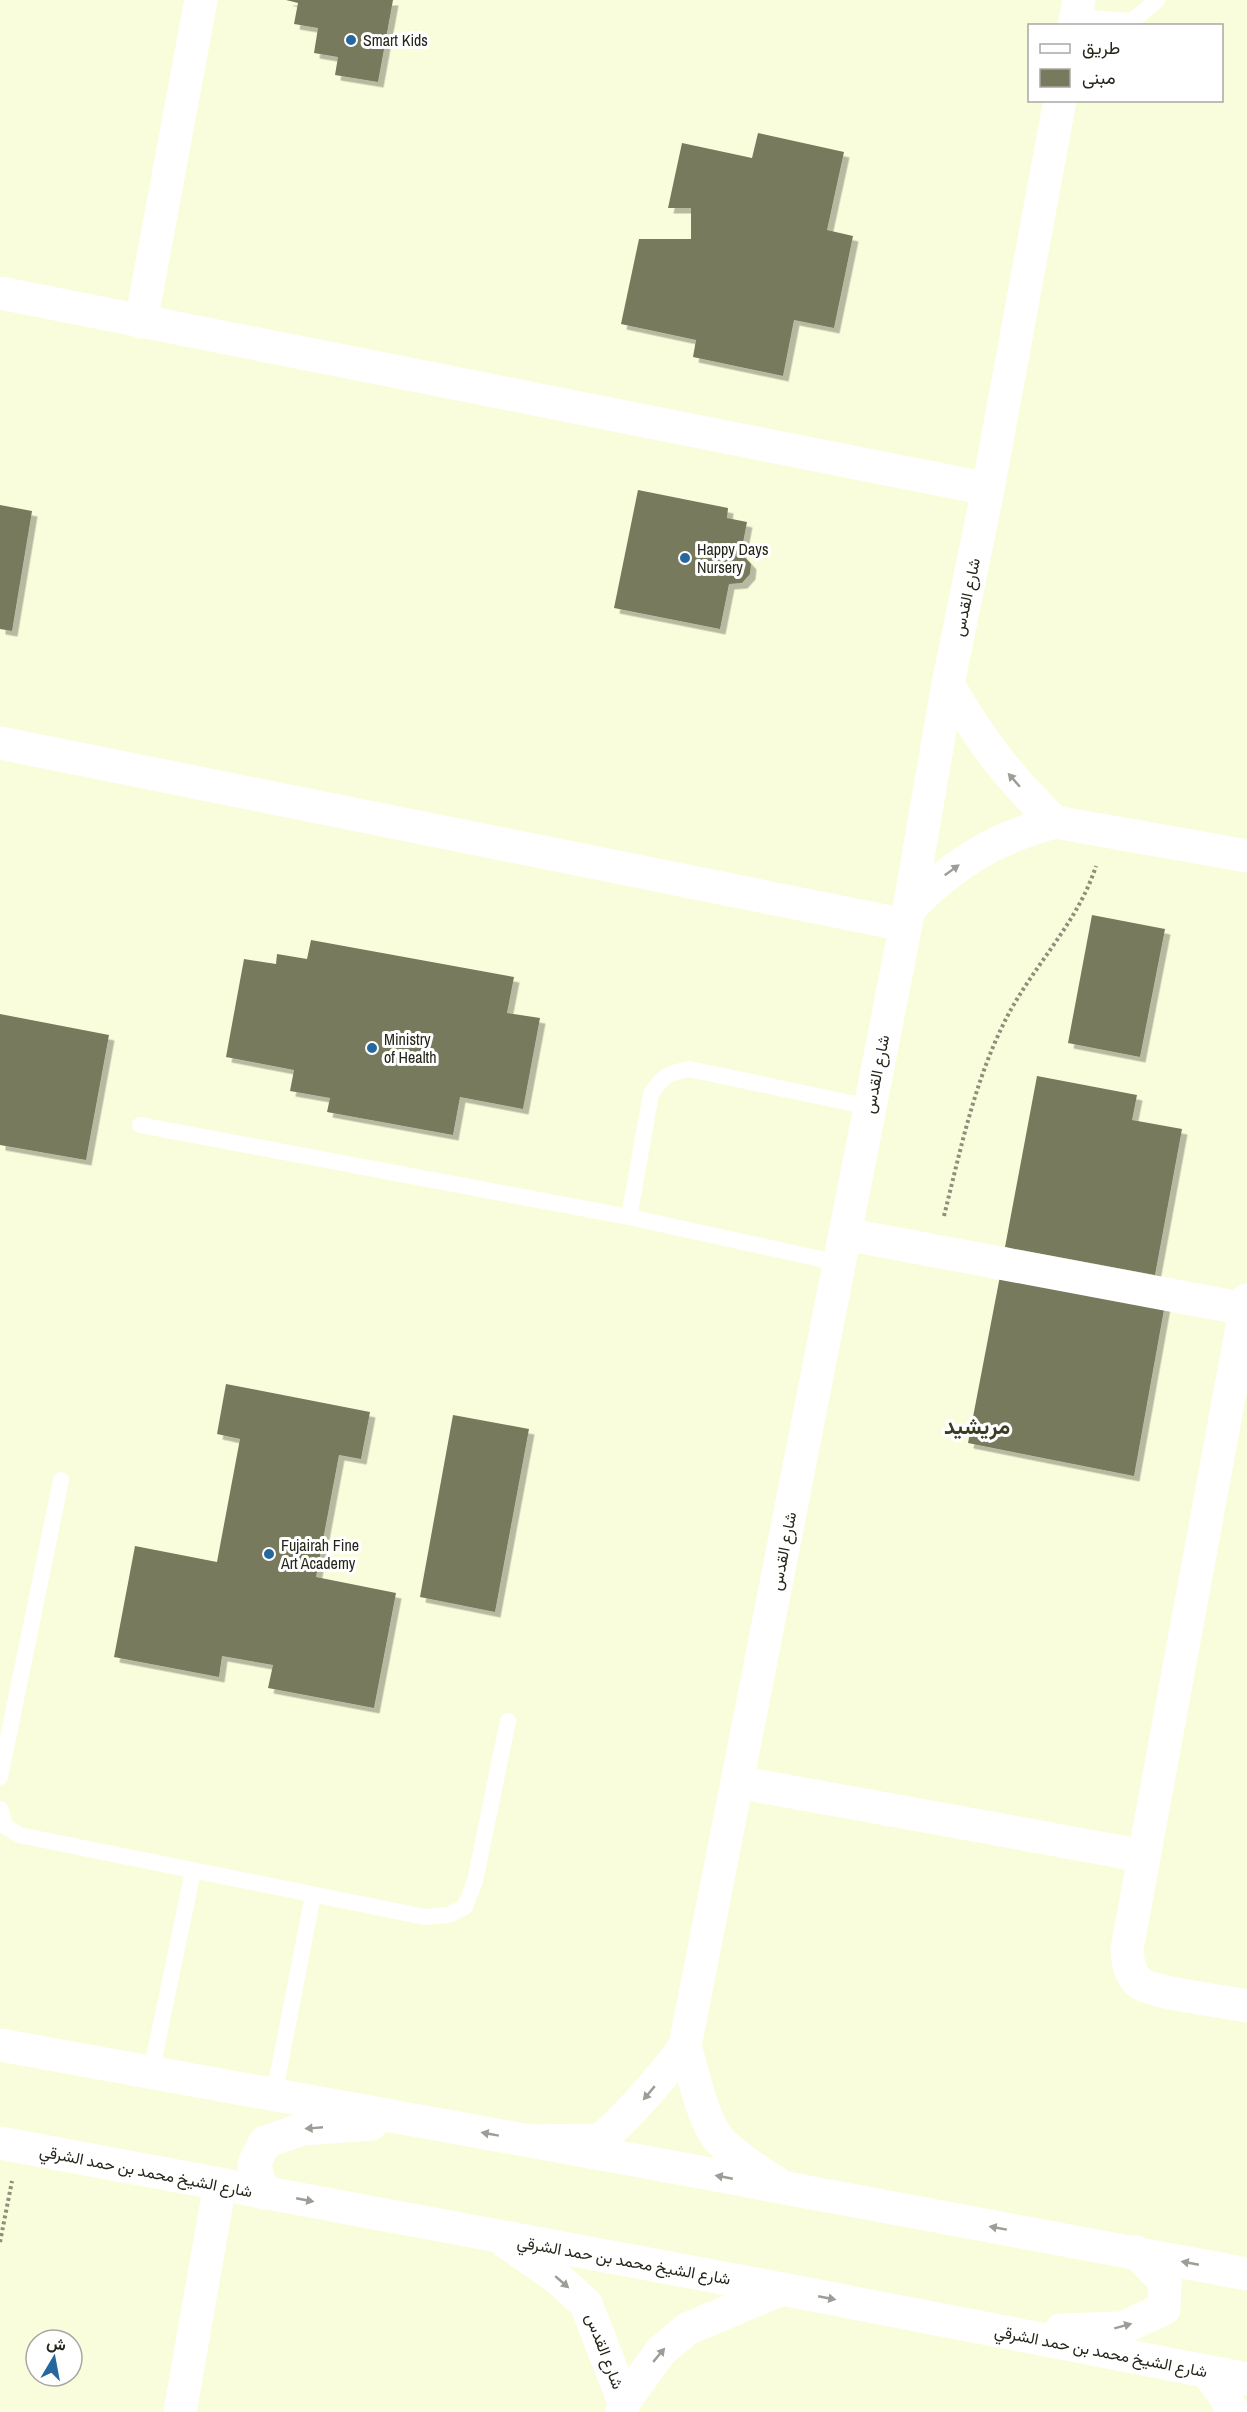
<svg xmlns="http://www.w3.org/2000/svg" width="1247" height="2412" font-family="'Archivo Narrow',Vazirmatn,sans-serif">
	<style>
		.building { fill: #787a5d; filter: url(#shadow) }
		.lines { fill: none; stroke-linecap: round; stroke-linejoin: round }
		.path { stroke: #8e907a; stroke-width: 4; stroke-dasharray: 3 3; stroke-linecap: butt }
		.lane { stroke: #fff; stroke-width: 16 }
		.street { stroke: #fff; stroke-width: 33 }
		.secondary { stroke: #fff; stroke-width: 33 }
		.oneway { fill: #9d9d98 }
		.poi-dot { fill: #26689d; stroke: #fff; stroke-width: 2 }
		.labels { text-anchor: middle; stroke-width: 6; stroke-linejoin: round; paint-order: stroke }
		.poi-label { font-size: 16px; fill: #25261a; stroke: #fff; text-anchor: start }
		.street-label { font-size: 16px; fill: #25261a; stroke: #fff }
		.district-label { font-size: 22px; font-weight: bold; fill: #3b3d22; stroke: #fff }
	</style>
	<defs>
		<filter id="shadow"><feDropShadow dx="5.5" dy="5.5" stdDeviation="0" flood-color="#0004"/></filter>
	</defs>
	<rect width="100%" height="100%" fill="#fafddc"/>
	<path class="building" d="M286 0H393L378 82 335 75 338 57 314 53 318 28 294 24 298 3Z
		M758 133 844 152 827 230 853 236 834 328 794 320 783 376 693 357 696 340 621 324 639 239H691V208H668L682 143 752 158Z
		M638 490 728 508 727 518 747 522 741 553 751 564 750 574 742 583 729 584 720 629 614 608Z
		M0 505 32 511 12 631 0 629Z
		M1092 915 1165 929 1140 1057 1068 1043Z
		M311 940 514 977 507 1013 540 1018 523 1109 460 1097 453 1135 327 1112 330 1098 290 1091 294 1070 226 1057 244 959 276 964 277 954 307 959Z
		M0 1014 109 1035 86 1160 0 1145Z
		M1037 1076 1137 1095 1132 1120 1182 1129 1155 1275 1005 1247Z
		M1000 1276 1165 1304 1134 1476 968 1443Z
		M226 1384 370 1412 361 1459 339 1455 316 1577 396 1593 374 1708 268 1688 273 1665 222 1656 219 1677 114 1657 135 1546 217 1562 240 1439 217 1434Z
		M453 1415 529 1429 495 1612 420 1597Z"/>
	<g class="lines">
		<path class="path" d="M944 1216C961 1148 975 1078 1008 1015 1035 964 1078 922 1096 866
			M0 2242 12 2181"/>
		<path class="lane" d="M1075 17 1132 21 1157 0
			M140 1125 629 1217 839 1263
			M629 1217 651 1094C662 1076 669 1073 689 1069L870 1107
			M0 1777 61 1480
			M0 1809 6 1827 19 1835 425 1917 448 1915 465 1907 475 1881 508 1721
			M151 2072 193 1871
			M274 2095 313 1895"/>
		<path class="street" d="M0 293 988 489
			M141 322 201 0
			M948 684C979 739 1009 778 1055 822
			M0 743 905 925
			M909 909C952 864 995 838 1055 822L1247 856
			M845 1234 1245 1309
			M1247 1300 1127 1949C1128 1961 1129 1975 1140 1983 1152 1993 1227 2002 1247 2006
			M737 1782 1144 1856
			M1206 2371 1223 2393 1233 2412
			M180 2412 220 2184"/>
		<path class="secondary" d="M1074 26 1079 0
			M0 2045 662 2165 1247 2274
			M685 2046C693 2072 702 2118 718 2138 732 2155 759 2172 777 2183
			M529 2141 600 2140C633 2112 659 2081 685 2046L909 909 948 684 988 489 1060 100
			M0 2143 782 2289 1247 2379
			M263 2193 254 2164 265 2142 303 2129 371 2124
			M507 2243 555 2276 586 2304 624 2402
			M1061 2330 1122 2328 1164 2309 1165 2282 1136 2252
			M622 2412 624 2402 661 2351 687 2329 782 2289"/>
	</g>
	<defs><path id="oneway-solid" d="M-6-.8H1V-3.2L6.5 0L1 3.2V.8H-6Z" transform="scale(1.5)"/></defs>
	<g class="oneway">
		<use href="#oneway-solid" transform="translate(1014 780) rotate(-131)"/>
		<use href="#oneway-solid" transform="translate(952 870) rotate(-36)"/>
		<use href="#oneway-solid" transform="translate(649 2093) rotate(130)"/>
		<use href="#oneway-solid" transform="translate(314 2128) rotate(175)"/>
		<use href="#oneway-solid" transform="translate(490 2134) rotate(-170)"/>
		<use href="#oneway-solid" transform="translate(724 2177) rotate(-169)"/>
		<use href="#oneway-solid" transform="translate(305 2200) rotate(11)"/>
		<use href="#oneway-solid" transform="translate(998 2228) rotate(-170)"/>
		<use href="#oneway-solid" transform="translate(1190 2263) rotate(-169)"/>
		<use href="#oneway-solid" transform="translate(562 2282) rotate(41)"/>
		<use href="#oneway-solid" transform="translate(827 2298) rotate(11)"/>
		<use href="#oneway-solid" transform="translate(1123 2326) rotate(-15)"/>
		<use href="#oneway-solid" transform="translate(659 2355) rotate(-50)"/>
	</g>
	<g class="poi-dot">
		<circle cx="351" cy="40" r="6"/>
		<circle cx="685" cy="558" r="6"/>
		<circle cx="372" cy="1048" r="6"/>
		<circle cx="269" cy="1554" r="6"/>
	</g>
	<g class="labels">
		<g class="poi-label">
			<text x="363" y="46">Smart Kids</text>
			<text x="697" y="555">Happy Days<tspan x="697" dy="18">Nursery</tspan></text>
			<text x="384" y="1045">Ministry<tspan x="384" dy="18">of Health</tspan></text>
			<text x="281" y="1551">Fujairah Fine<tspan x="281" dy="18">Art Academy</tspan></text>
		</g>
		<g class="street-label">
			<text transform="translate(966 597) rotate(-78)" y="6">شارع القدس</text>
			<text transform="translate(876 1074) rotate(-79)" y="6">شارع القدس</text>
			<text transform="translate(783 1551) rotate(-79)" y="6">شارع القدس</text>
			<text transform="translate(146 2171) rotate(11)" y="6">شارع الشيخ محمد بن حمد الشرقي</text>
			<text transform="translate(624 2260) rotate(10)" y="6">شارع الشيخ محمد بن حمد الشرقي</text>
			<text transform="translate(605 2351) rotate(69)" y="6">شارع القدس</text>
			<text transform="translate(1101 2351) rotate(11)" y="6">شارع الشيخ محمد بن حمد الشرقي</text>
		</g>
		<g class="district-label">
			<text x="977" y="1434">مريشيد</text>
		</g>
	</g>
	<rect x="1028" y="24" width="195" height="78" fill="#ffffff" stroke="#a8a8a3" stroke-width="1.5"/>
	<rect x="1040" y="44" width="30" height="9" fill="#ffffff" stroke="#a8a8a3" stroke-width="1.5"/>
	<text x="1082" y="54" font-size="18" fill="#25261a">طريق</text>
	<rect x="1040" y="69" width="30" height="18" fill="#787a5d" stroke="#a8a8a3" stroke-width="1.5"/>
	<text x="1082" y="84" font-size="18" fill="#25261a">مبنى</text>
	<g transform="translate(54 2358) rotate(10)"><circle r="28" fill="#ffffff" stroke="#a8a8a3" stroke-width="1.5"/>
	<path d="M0-4.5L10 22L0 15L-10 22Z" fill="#26689d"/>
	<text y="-9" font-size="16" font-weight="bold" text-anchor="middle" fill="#25261a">ش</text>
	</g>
</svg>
